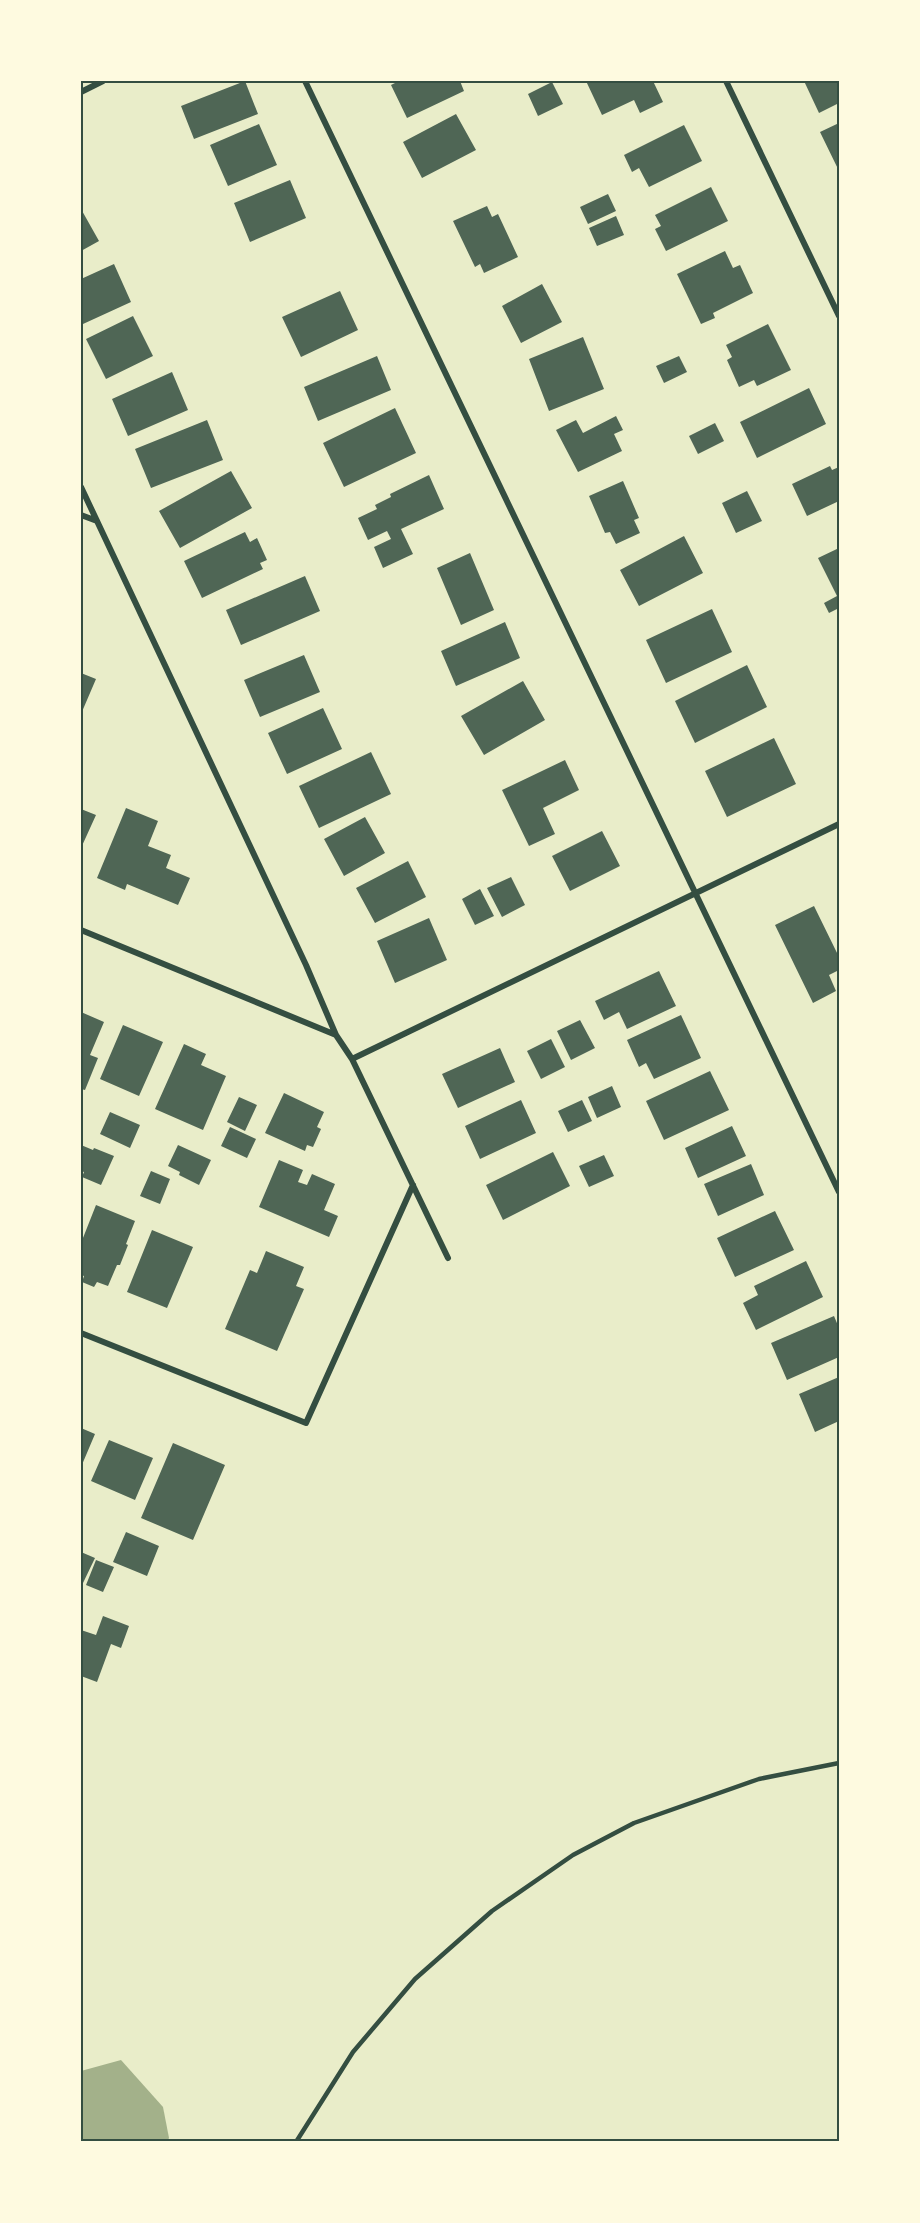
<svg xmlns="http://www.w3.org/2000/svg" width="920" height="2223" font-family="'Zilla Slab',serif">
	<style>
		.water { fill: #a3b18a }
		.building { fill: #4f6655 }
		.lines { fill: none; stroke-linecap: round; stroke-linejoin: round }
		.service { stroke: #344e41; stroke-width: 4.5 }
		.minor { stroke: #344e41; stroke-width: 6 }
		.neatline { fill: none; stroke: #344e41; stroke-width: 2 }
	</style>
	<rect width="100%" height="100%" fill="#e9edc9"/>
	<path class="water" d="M121 2060 163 2107 169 2138 167 2142H81V2071Z"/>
	<path class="building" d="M245 81 258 114 194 139 181 106Z
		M399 81H460L464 91 407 118 391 85Z
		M586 81H653L663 102 640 113 634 100 602 115Z
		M804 81H839V103L819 113Z
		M552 82 563 104 538 116 528 94Z
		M456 114 476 150 422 178 403 142Z
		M839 123V171L820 132Z
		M259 124 277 165 228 186 210 145Z
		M684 125 702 161 649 187 639 168 632 172 624 155Z
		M290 180 306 218 250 242 234 203Z
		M711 187 728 221 666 251 655 229 661 226 655 215Z
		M608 194 616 211 588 224 580 207Z
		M487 206 492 217 498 214 518 257 484 273 480 264 475 267 453 221Z
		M81 209 99 241 81 251Z
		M616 216 624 235 597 246 589 228Z
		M725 251 733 268 740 265 753 293 713 313 715 318 701 324 677 274Z
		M114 264 131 302 83 324 81 320V279Z
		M542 284 562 322 521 343 502 306Z
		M340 291 358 330 301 357 282 317Z
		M133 316 153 356 106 379 86 339Z
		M768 324 791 370 757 386 754 380 739 387 727 360 732 357 726 345Z
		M583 337 604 389 549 411 529 359Z
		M377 356 391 390 318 421 304 387Z
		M679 356 687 372 664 383 656 366Z
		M172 372 188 410 128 436 112 399Z
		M809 388 826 424 757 458 740 422Z
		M395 408 416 453 344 487 323 443Z
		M616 416 623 430 614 434 622 451 578 472 556 430 576 420 583 433Z
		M207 420 223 460 151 488 135 449Z
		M715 423 724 441 698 454 689 436Z
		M830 466 832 470 839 467V501L807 516 792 484Z
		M231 471 252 508 180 548 159 511Z
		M429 475 444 509 401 529 413 554 383 568 374 547 391 539 387 531 368 540 358 518 377 509 375 505 391 497 390 494Z
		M623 481 639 518 634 520 640 533 616 544 610 532 605 533 589 496Z
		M747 491 762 521 736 533 722 503Z
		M245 532 250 542 257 538 267 560 260 563 263 569 202 598 184 561Z
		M684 536 703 573 639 606 620 570Z
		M839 548V608L829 613 824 603 837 596 818 558Z
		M470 553 494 610 461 625 437 568Z
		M305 576 320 611 241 645 226 610Z
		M712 609 732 652 666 683 646 640Z
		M505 622 520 658 456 686 441 651Z
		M304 655 320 692 260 717 244 680Z
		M747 665 767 707 695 743 675 701Z
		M81 673 96 679 81 714Z
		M523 681 545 720 484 755 461 716Z
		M323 708 342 749 287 774 268 733Z
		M774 738 796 784 727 817 705 771Z
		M371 752 391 794 319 828 299 786Z
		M565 760 579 790 543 808 555 834 529 846 502 790Z
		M126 808 158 821 148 846 171 855 166 868 190 878 178 905 127 884 125 890 97 878Z
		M81 809 96 815 81 848Z
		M365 817 385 853 344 876 324 839Z
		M602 831 620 866 570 891 552 856Z
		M408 861 426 897 375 923 356 888Z
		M511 877 525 905 502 917 487 888Z
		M480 889 494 916 475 925 462 899Z
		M814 906 839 957V970L829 975 836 991 813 1003 775 925Z
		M429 918 447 960 395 983 377 941Z
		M659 971 676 1006 627 1029 619 1012 604 1020 595 1001Z
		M81 1012 104 1022 90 1055 98 1058 85 1090 81 1089Z
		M681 1015 701 1058 654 1079 646 1063 639 1067 627 1040Z
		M580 1020 595 1048 571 1060 557 1031Z
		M123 1025 163 1042 139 1096 100 1079Z
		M551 1039 565 1067 541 1079 527 1051Z
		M184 1044 206 1054 201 1065 226 1076 203 1130 155 1109Z
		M500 1048 515 1082 458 1108 442 1074Z
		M710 1071 729 1110 664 1140 646 1101Z
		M612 1086 621 1107 597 1118 588 1097Z
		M284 1093 324 1112 317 1127 321 1129 313 1147 307 1145 305 1151 265 1133Z
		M239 1097 257 1105 245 1131 227 1122Z
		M521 1100 536 1133 480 1159 465 1126Z
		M582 1100 592 1121 568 1132 558 1111Z
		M110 1112 140 1125 130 1148 100 1134Z
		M732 1126 746 1156 698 1178 685 1148Z
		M230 1127 256 1139 247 1158 221 1146Z
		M81 1145 93 1150 94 1148 114 1156 101 1185 82 1177 84 1172 81 1171Z
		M178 1145 211 1160 199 1185 179 1175 180 1172 168 1166Z
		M553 1152 570 1186 503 1220 486 1185Z
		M604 1155 614 1176 589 1187 579 1166Z
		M279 1160 303 1170 298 1182 307 1185 312 1174 335 1184 324 1210 338 1216 329 1237 259 1207Z
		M751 1164 764 1195 718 1216 704 1184Z
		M151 1171 170 1179 160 1204 140 1196Z
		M96 1205 135 1221 126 1244 128 1245 120 1265H117L108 1286 97 1282 94 1287 82 1282 84 1276 81 1275V1243Z
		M775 1211 794 1250 735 1277 717 1238Z
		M152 1230 193 1247 167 1308 127 1292Z
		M266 1251 304 1267 296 1286 304 1289 277 1351 225 1329 250 1270 257 1273Z
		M806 1261 823 1297 756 1330 743 1303 758 1295 754 1286Z
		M834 1316 839 1328V1357L787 1380 771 1343Z
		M839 1377V1421L815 1432 799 1394Z
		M81 1428 95 1434 81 1467Z
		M109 1440 153 1458 135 1500 91 1481Z
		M173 1443 225 1465 193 1540 141 1518Z
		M126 1532 159 1546 147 1576 113 1562Z
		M81 1552 95 1558 83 1583 81 1582Z
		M96 1560 114 1567 103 1592 86 1585Z
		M103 1616 129 1626 121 1648 111 1644 97 1682 81 1676V1630L96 1635Z"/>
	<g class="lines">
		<path class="service" d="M296 2142 353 2052 415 1979 492 1911 573 1855 634 1823 759 1779 839 1763"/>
		<path class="minor" d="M305 81 839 1192
			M726 81 839 316
			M81 92 103 81
			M81 487 306 965 336 1035 352 1059 448 1258
			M81 515 97 521
			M81 930 336 1035
			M352 1059 839 824
			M81 1333 306 1423 413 1185"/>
	</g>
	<rect width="920" height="2223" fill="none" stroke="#fefae0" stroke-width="165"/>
	<rect x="82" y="82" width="756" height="2058" class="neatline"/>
</svg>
